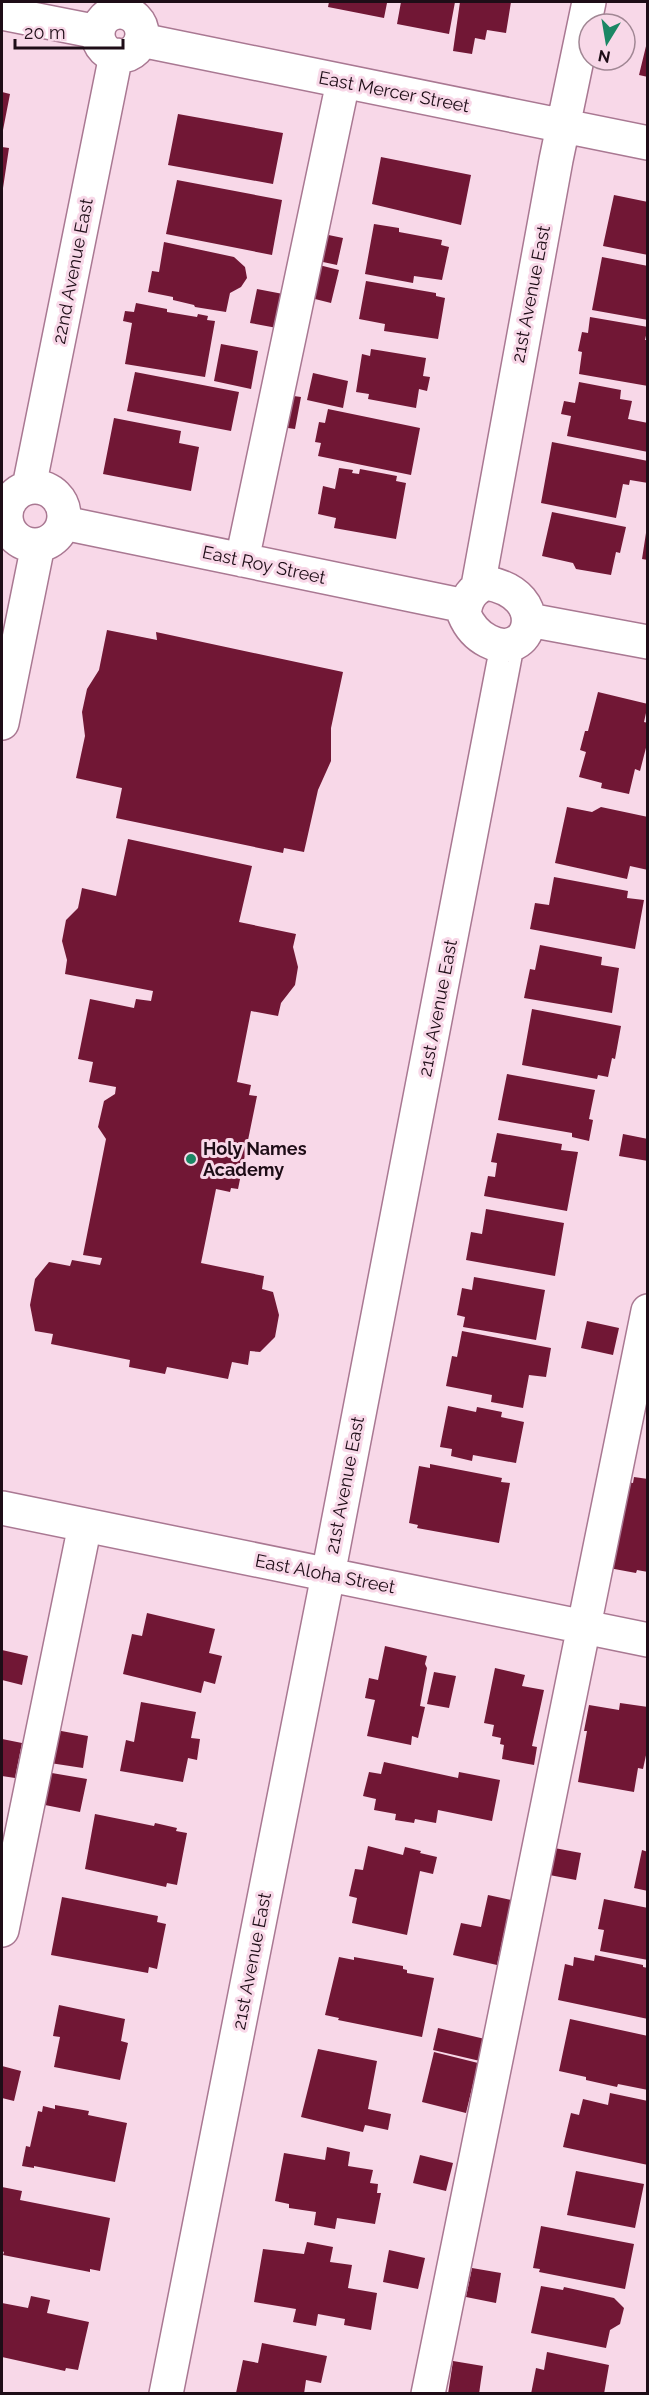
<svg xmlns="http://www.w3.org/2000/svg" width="649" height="2395" font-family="Raleway,sans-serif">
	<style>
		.building { fill: #711735 }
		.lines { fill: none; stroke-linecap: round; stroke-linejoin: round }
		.minor-casing { stroke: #a97892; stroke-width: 36 }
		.minor { stroke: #fff; stroke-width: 33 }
		.poi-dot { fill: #1b8764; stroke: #f8d8e8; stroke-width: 2 }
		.labels { text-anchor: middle; stroke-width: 6; stroke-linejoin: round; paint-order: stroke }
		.street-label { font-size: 18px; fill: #1e0d17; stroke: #f8d8e8 }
		.poi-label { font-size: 18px; font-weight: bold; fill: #1e0d17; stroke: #f8d8e8; text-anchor: start }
	</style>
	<rect width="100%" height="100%" fill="#f8d8e8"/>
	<path class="building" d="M329 2H382L387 3 384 18 328 7Z
		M401 2H455L449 34 397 24Z
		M460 2H511L506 33 487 30 485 40 475 38 472 54 453 51Z
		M647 42H648V77L639 75Z
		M2 92 10 94 3 130H2Z
		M178 114 283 133 273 184 168 165Z
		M2 147 9 148 3 188H2Z
		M381 157 471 175 461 225 372 204Z
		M177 180 282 200 272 255 166 234Z
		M614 195 648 202V255L603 246Z
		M374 224 399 228V232L442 240 441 245 449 247 442 280 414 276 413 283 365 274Z
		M314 232 343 238 337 265 309 259Z
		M164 242 234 257 245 267 247 278 241 287 230 293 226 312 195 307 194 305 173 300V297L148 292 152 271 159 272Z
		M602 257 648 266V320L592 310Z
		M307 262 339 270 331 303 299 295Z
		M366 281 436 293V296L445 298 438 339 384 331 385 324 359 319Z
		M257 289 283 294 277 328 250 323Z
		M136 303 167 309V312L197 317 198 314 208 316 207 320 215 321 205 377 125 364 132 323 123 321 125 311 134 312Z
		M590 317 648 327 645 340H648V386L579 374 582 352 578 351 582 332 588 333Z
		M221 344 258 351 251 389 214 381Z
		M371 349 426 358 423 376 430 377 427 391 419 389 416 408 368 399 369 394 356 392 362 354 370 356Z
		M135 372 239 392 231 431 127 411Z
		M313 373 348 381 343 408 307 400Z
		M579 382 621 390 620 399 632 401 628 419 648 423V452L567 436 571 416 561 414 564 401 575 403Z
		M279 394 301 397 295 429 274 426Z
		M328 409 420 428 411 475 318 456 321 443 315 442 319 422 325 423Z
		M114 418 181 431 179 443 199 447 191 491 103 474Z
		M552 442 648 461V483L630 480 629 485 623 484 616 518 541 503Z
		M339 468 353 470 352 473 359 474 360 469 397 476 396 481 406 483 396 539 334 528 336 518 318 514 323 486 335 489Z
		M552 512 626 527 620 553 616 552 611 575 576 569 573 563 542 556Z
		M646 533H648V560L642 559Z
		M107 630 157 640 156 632 343 672 331 728V761L318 790 304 852 284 848 283 853 116 818 122 788 76 778 85 736 82 712 87 689 99 670Z
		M598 692 648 704 644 722 648 723V740L640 771 635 769 629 794 601 788 602 783 579 777 586 752 580 750 585 731H588Z
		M567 807 592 812 601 807 648 817V870L630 866 627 879 555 863Z
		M128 839 252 866 239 922 296 934 293 947 298 967 295 985 281 1003 278 1016 251 1011 237 1082 251 1085 249 1095 257 1096 238 1189 231 1188 230 1192 216 1189 201 1263 264 1276 262 1289 273 1292 279 1315 275 1337 260 1352 250 1351 248 1365 232 1362 228 1379 167 1367 165 1374 129 1367 130 1360 51 1344 53 1334 35 1331 30 1305 35 1279 49 1262 70 1266 72 1260 100 1265 102 1258 83 1255 106 1139 98 1127 104 1101 115 1094 116 1087 89 1082 93 1062 78 1059 90 999 134 1008 136 999 151 1001 153 991 65 974 67 960 62 941 66 920 78 908 82 888 116 896Z
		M554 877 628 891 627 898 644 900 635 949 530 929 535 903 549 905Z
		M540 945 602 957 601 965 619 968 612 1013 524 998 530 969 535 970Z
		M532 1009 621 1026 615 1059 612 1058 608 1077 598 1075 597 1079 522 1065Z
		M507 1074 595 1090 589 1119 593 1120 589 1141 572 1137V1133L498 1120Z
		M497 1133 562 1144 561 1150 578 1152 567 1211 484 1196 488 1176 495 1177 497 1163 491 1162Z
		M623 1134 648 1139V1161L619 1156Z
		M486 1209 564 1223 555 1276 466 1260 471 1232 482 1234Z
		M474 1277 545 1290 536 1340 463 1327 465 1317 457 1315 462 1288 472 1290Z
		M587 1321 619 1328 613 1355 581 1348Z
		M462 1331 551 1348 546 1377 529 1375 523 1408 491 1402 492 1395 446 1386 452 1356 457 1357Z
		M448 1406 476 1412 477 1407 502 1412 501 1417 524 1422 516 1463 473 1455 472 1461 451 1456 452 1449 440 1447Z
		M430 1464 502 1478 501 1482 510 1483 499 1543 417 1528 418 1525 409 1523 419 1466 430 1468Z
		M634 1477 648 1479V1572L637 1570 636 1573 609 1568 627 1482 633 1483Z
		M147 1613 215 1629 209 1653 222 1656 215 1684 204 1681 201 1693 123 1674 132 1634 142 1636Z
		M385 1646 427 1656 425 1664 427 1668 420 1706 425 1707 418 1738 412 1736 411 1745 367 1736 375 1700 365 1698 369 1678 378 1680Z
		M2 1650 28 1656 22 1685 2 1680Z
		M495 1668 525 1675 522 1686 544 1690 532 1746 537 1747 534 1765 502 1759 504 1745 500 1744 501 1738 492 1736 494 1725 484 1723Z
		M434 1672 456 1676 449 1708 427 1704Z
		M141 1702 196 1712 191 1738 200 1739 197 1760 188 1758 183 1782 120 1771 126 1740 134 1742Z
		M620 1703 648 1707V1746L643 1769 638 1768 634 1792 578 1782 587 1731H584L589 1705 619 1710Z
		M56 1730 88 1736 83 1768 50 1763Z
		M2 1739 22 1743 15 1778 2 1776Z
		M384 1762 458 1778 459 1772 500 1780 492 1821 438 1810 436 1823 415 1819 414 1823 395 1820 396 1814 374 1810 376 1799 363 1796 369 1772 381 1774Z
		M46 1772 87 1779 80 1812 40 1804Z
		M95 1814 154 1826 155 1823 177 1828 176 1831 187 1833 177 1885 167 1883 166 1887 85 1869Z
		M368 1846 403 1855 405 1847 421 1851 420 1853 437 1857 433 1874 420 1871 407 1935 352 1923 357 1898 349 1896 355 1869 363 1870Z
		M549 1847 581 1853 576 1880 544 1874Z
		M642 1850 648 1852V1891L634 1888Z
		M488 1895 511 1900 497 1965 453 1955 461 1923 481 1927Z
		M62 1897 158 1916 157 1922 166 1924 157 1969 149 1967 148 1973 51 1955Z
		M604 1899 648 1908V1960L600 1951 604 1930 598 1929Z
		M595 1955 643 1965V1967L648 1968V2019L558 2000 565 1964 573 1966 574 1957 594 1961Z
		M339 1957 354 1960V1957L403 1966V1969L407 1970V1973L434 1978 422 2037 338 2020 339 2018 325 2015Z
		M59 2005 125 2019 121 2041 128 2043 120 2080 54 2067 60 2037 53 2036Z
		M570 2019 648 2036V2090L618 2084 617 2087 586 2080V2077L559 2071Z
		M438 2028 485 2039 480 2061 433 2050Z
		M318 2049 377 2061 368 2109 391 2114 388 2130 365 2125 363 2132 301 2117Z
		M434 2052 478 2063 466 2113 422 2102Z
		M2 2066 21 2071 14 2101 2 2098Z
		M610 2093 648 2101V2165L563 2147 571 2113 579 2115 583 2099 608 2105Z
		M55 2105 89 2111 88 2115 127 2123 115 2182 34 2166V2168L22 2166 26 2146 30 2147 38 2111 42 2112 43 2106 55 2109Z
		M327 2147 350 2152 348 2166 373 2170 370 2183 378 2184 377 2193H381L375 2224 337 2218 335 2229 314 2225 316 2212 289 2208V2204L275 2201 284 2153 325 2160Z
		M420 2155 453 2163 446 2191 413 2183Z
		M576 2171 644 2184 635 2228 567 2215Z
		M2 2187 22 2191 20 2200 110 2218 100 2271 90 2269V2272L3 2255 4 2252 2 2251Z
		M541 2226 634 2244 625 2289 539 2272 540 2269 533 2268Z
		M307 2242 333 2247 330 2262 352 2265 348 2288 377 2293 371 2330 344 2325 345 2319 318 2314 316 2326 293 2322 296 2309 254 2302 263 2249 304 2254Z
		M389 2250 425 2258 418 2289 383 2282Z
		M472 2268 501 2273 496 2303 466 2297Z
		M541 2286 563 2290 564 2287 614 2298 624 2308 620 2324 610 2330 606 2348 531 2333Z
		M31 2296 50 2300 47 2313 89 2322 78 2370 66 2368 65 2371 2 2357V2303L28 2308Z
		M262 2343 327 2356 321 2383 306 2380 304 2394 236 2393 243 2360 258 2363Z
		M547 2352 609 2365 604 2394H531L536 2368 544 2370Z
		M453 2361 483 2366 479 2394H448Z"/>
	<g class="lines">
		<g class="minor-casing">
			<path id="minor" d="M98 34a22 22 0 1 1 44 0a22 22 0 1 1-44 0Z
				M2 13 98 32
				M141 40 648 143
				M6 516a29 29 0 1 1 58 0a29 29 0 1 1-58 0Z
				M29 487 116 55
				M64 523 465 606
				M242 560 343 82
				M487 583C552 595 531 663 488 641 476 635 469 626 464 614 466 598 472 589 487 583Z
				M478 586 556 160 589 2
				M529 620 648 642
				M2 723 38 545
				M2 1508 648 1640
				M2 1930 85 1525
				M166 2394 328 1575 507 646
				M428 2394 648 1311"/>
		</g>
		<use href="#minor" class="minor"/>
	</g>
	<circle class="poi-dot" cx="191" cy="1159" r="6"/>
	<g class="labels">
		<g class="street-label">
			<text transform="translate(394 92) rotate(11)" y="6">East Mercer Street</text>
			<text transform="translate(73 271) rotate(-79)" y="6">22nd Avenue East</text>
			<text transform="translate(531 294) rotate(-79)" y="6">21st Avenue East</text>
			<text transform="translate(264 565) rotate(12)" y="6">East Roy Street</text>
			<text transform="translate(438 1008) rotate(-79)" y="6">21st Avenue East</text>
			<text transform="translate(345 1485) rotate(-79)" y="6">21st Avenue East</text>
			<text transform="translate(325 1574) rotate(11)" y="6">East Aloha Street</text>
			<text transform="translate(252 1961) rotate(-79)" y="6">21st Avenue East</text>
		</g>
		<g class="poi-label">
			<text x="203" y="1155">Holy Names<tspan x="203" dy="21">Academy</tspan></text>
		</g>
	</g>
	<rect width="649" height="2395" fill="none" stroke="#1e0d17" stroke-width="6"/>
	<g transform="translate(607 42) rotate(191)"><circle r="28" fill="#f8d8e8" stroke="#a18794" stroke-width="1.5"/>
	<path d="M0-4.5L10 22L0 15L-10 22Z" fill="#1b8764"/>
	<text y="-9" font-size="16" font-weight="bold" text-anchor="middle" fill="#1e0d17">N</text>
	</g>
	<path d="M15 39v9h108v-9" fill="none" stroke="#1e0d17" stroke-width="3"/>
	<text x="24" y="39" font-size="18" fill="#1e0d17" stroke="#f8d8e8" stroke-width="4.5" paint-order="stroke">20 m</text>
</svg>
